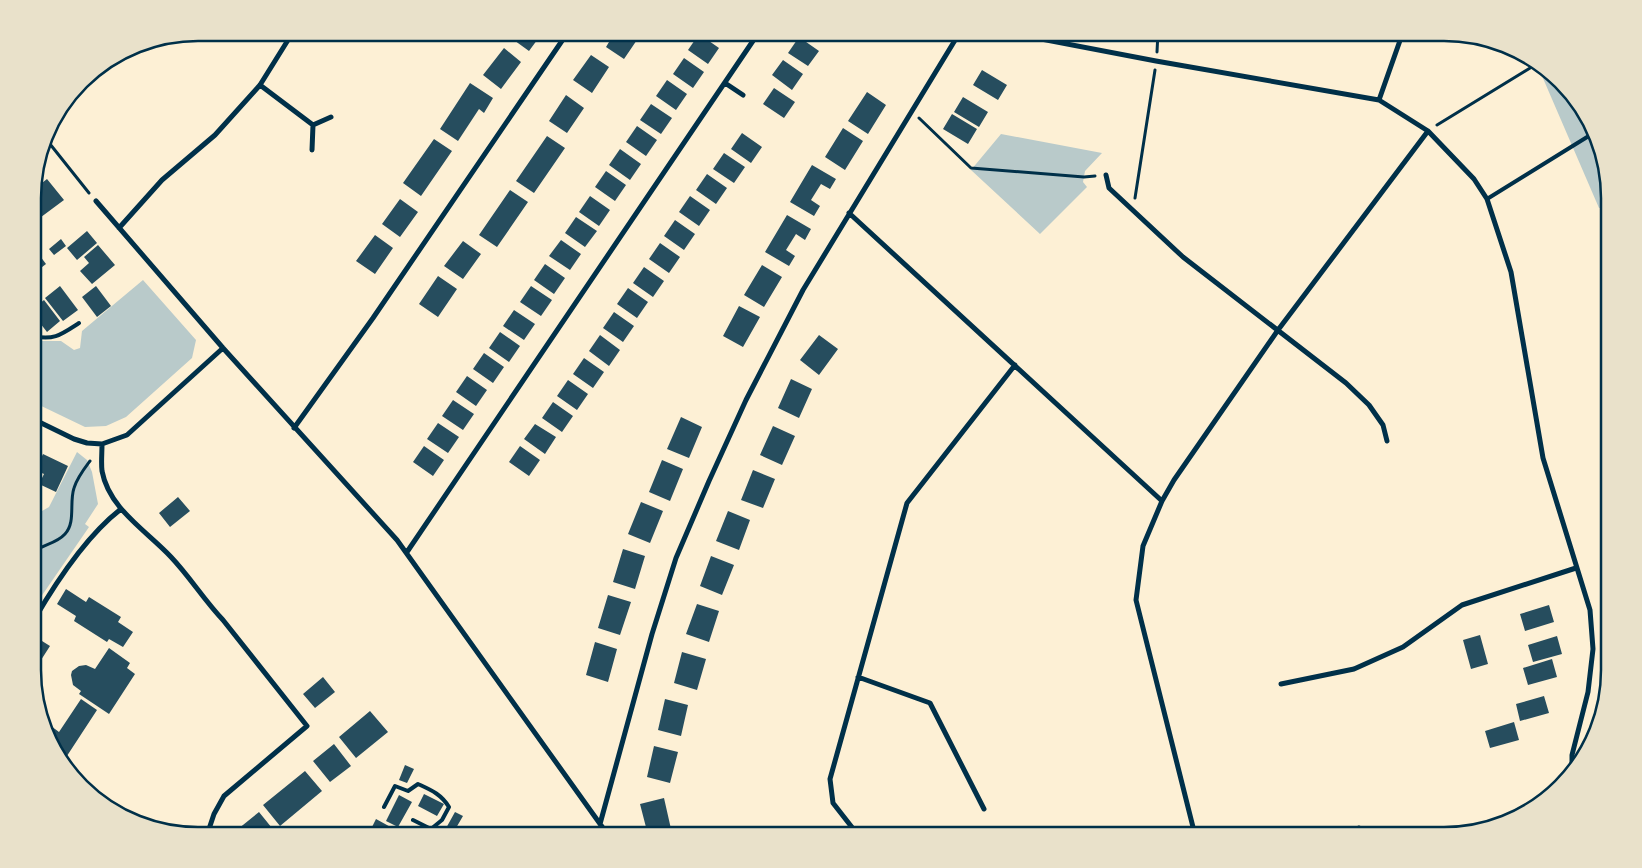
<svg xmlns="http://www.w3.org/2000/svg" width="1642" height="868" font-family="Overpass,sans-serif">
	<style>
		.green { fill: #b9caca }
		.building { fill: #264d5e }
		.lines { fill: none; stroke-linecap: round; stroke-linejoin: round }
		.path { stroke: #003049; stroke-width: 3 }
		.service { stroke: #003049; stroke-width: 4 }
		.minor { stroke: #003049; stroke-width: 5 }
		.rim { fill: none; stroke: #003049; stroke-width: 2.5 }
	</style>
	<rect width="100%" height="100%" fill="#fdf0d5"/>
	<path class="green" d="M1539 69 1581 106 1608 177V207L1599 208Z
		M1001 134 1102 153 1085 171 1083 182 1087 187 1040 234 971 170Z
		M143 280 196 340 192 358 126 417 106 426 85 427 33 402V341H61L74 350 80 348 82 331Z
		M77 452 87 460 92 472 98 504 85 524 89 527 34 607V511H42L49 507Z"/>
	<path class="building" d="M515 32H543L529 51 511 38Z
		M615 32 641 34 624 59 606 47Z
		M711 32H732L725 42Z
		M699 34 719 48 708 64 688 50Z
		M799 37 819 51 808 66 788 53Z
		M504 48 521 62 501 89 483 75Z
		M591 55 609 67 592 93 573 80Z
		M684 58 704 72 693 88 673 74Z
		M783 60 803 74 792 90 772 75Z
		M982 70 1007 85 998 100 973 85Z
		M667 80 687 94 676 110 656 96Z
		M470 83 493 98 484 113 479 109 458 141 440 129Z
		M774 88 795 102 784 118 763 104Z
		M867 92 886 105 868 134 848 121Z
		M566 95 584 108 567 133 549 121Z
		M963 97 988 112 979 127 954 112Z
		M651 104 672 118 661 134 640 120Z
		M952 114 977 129 968 144 943 129Z
		M637 126 657 140 646 156 626 142Z
		M843 128 863 141 845 170 825 157Z
		M742 133 762 147 751 163 731 149Z
		M547 136 565 148 534 193 516 181Z
		M434 139 452 151 421 196 403 183Z
		M620 149 641 164 630 180 609 165Z
		M724 153 745 167 734 183 713 169Z
		M812 165 836 179 830 189 821 184 811 200 820 206 814 216 790 202Z
		M606 171 626 185 615 201 595 187Z
		M707 174 727 188 716 204 696 190Z
		M47 179 64 200 33 223V190Z
		M510 190 528 202 497 247 479 235Z
		M590 196 610 210 599 226 579 212Z
		M690 196 710 210 699 226 679 212Z
		M400 199 418 212 400 237 382 224Z
		M787 215 811 229 805 240 796 234 786 250 795 256 789 266 765 252Z
		M576 217 597 231 585 247 565 233Z
		M675 220 695 234 684 250 664 236Z
		M87 231 97 243 77 260 67 248Z
		M375 235 393 248 375 274 356 261Z
		M61 239 66 246 54 255 49 249Z
		M561 240 581 254 570 270 549 256Z
		M463 241 481 254 463 279 444 266Z
		M660 243 680 257 669 273 649 259Z
		M98 245 115 265 92 284 80 271 89 263 84 257Z
		M40 256 46 264 33 274V262Z
		M545 264 565 278 554 294 534 280Z
		M762 265 782 277 764 307 744 295Z
		M644 267 664 281 653 297 633 283Z
		M438 276 457 289 438 317 419 304Z
		M60 286 78 310 63 321 45 298Z
		M96 286 111 306 97 317 82 297Z
		M531 286 552 300 541 316 520 302Z
		M628 288 648 302 637 318 617 304Z
		M44 300 60 321 47 332 33 314V309Z
		M739 306 760 317 743 347 723 336Z
		M514 310 535 324 524 340 503 326Z
		M614 312 634 326 623 342 603 328Z
		M500 332 520 346 509 362 489 348Z
		M600 335 620 350 609 366 589 351Z
		M819 335 838 349 819 375 800 360Z
		M484 353 504 367 493 383 473 369Z
		M584 358 604 372 593 388 573 374Z
		M467 376 487 390 476 406 456 392Z
		M791 379 812 389 799 418 778 408Z
		M568 380 588 394 577 410 557 396Z
		M453 400 474 414 463 430 442 416Z
		M553 402 573 416 562 432 542 418Z
		M681 417 702 427 689 458 667 449Z
		M438 423 459 437 448 453 427 439Z
		M535 424 556 437 545 454 524 439Z
		M773 426 795 436 782 465 760 455Z
		M424 446 444 460 433 476 413 462Z
		M520 446 540 460 529 476 509 462Z
		M43 454 68 466 56 492 39 484 44 474 35 470Z
		M662 460 683 469 670 501 649 492Z
		M753 470 775 479 763 508 741 500Z
		M178 497 190 511 170 527 159 513Z
		M641 502 663 511 650 543 628 534Z
		M728 511 750 520 739 550 716 541Z
		M623 549 645 556 635 589 613 582Z
		M711 556 734 565 722 595 700 586Z
		M66 589 86 602 89 597 121 617 118 622 133 632 123 647 109 639 107 642 74 621 76 616 57 604Z
		M608 595 631 602 620 635 598 628Z
		M697 604 719 611 709 642 686 634Z
		M1549 605 1554 622 1525 631 1520 614Z
		M1480 635 1488 664 1471 669 1463 640Z
		M34 636 50 646 34 671Z
		M1557 636 1562 654 1533 662 1528 645Z
		M595 642 617 649 608 682 586 675Z
		M109 648 130 663 127 668 135 674 109 714 79 694 81 691 73 685 71 675 72 671 79 666 86 665 95 669Z
		M682 652 706 659 697 690 674 683Z
		M1552 659 1557 677 1528 685 1523 668Z
		M323 677 335 692 315 708 303 694Z
		M1544 696 1549 713 1520 721 1516 704Z
		M81 699 97 710 63 762 47 723 59 732Z
		M665 699 688 705 681 736 658 730Z
		M370 711 388 732 356 758 339 737Z
		M1514 722 1519 740 1490 748 1485 731Z
		M334 744 351 766 330 782 313 761Z
		M654 746 678 752 670 783 647 777Z
		M405 765 414 769 407 783 399 780Z
		M305 771 322 791 280 826 263 805Z
		M424 794 444 804 437 816 418 806Z
		M399 795 412 802 398 827 386 821Z
		M664 798 671 829 648 835 640 804Z
		M259 812 276 833 273 835H244L238 829Z
		M455 812 463 816 456 828 461 831 459 835H454L445 830Z
		M376 819 396 830 393 835H368Z"/>
	<g class="lines">
		<path class="path" d="M1157 52 1158 32
			M919 118 971 168 1084 177 1095 176
			M1437 125 1535 65
			M46 139 89 193
			M1593 145 1608 190
			M1135 198 1155 70
			M34 552C43 544 56 544 65 534 76 522 69 503 74 488 77 478 84 469 90 461"/>
		<path class="service" d="M1487 199 1592 134
			M33 336C54 341 62 334 79 323
			M384 807 395 786 408 791 418 784C431 790 441 794 449 807L442 820 431 829
			M413 820 431 829 428 835"/>
		<path class="minor" d="M1004 32 1156 61 1379 100 1428 131 1474 179 1487 199 1511 272 1543 458 1590 610 1593 649 1588 692 1572 755V767
			M725 83 743 95
			M260 85 313 125
			M1379 100 1403 32
			M312 150 313 125 331 117
			M1106 175 1109 188 1183 257 1346 383 1369 405 1383 425 1387 441
			M96 201 223 348 397 540 608 835
			M849 213 1162 501
			M119 228 162 180 215 135 260 85 293 32
			M33 419 74 439 87 443 102 444 127 435 223 348
			M294 428 373 318 568 32
			M102 444C102 453 101 463 102 471 109 509 147 531 171 557 190 577 204 600 223 620L307 726 224 796 214 814 208 832 204 835
			M407 552 759 32
			M34 620C56 582 86 536 121 509
			M858 677 930 703 984 809
			M1281 684 1354 669 1403 647 1462 605 1576 568
			M600 824 652 634 676 558 709 481 746 400 803 290 960 32
			M1359 828 1361 835
			M858 835 833 803 830 779 907 503 1015 365
			M1195 835 1136 600 1143 546 1162 501 1174 480 1278 330 1428 131"/>
	</g>
	<path d="M0 0H1642V868H0ZM198 41H1444A157 157 0 0 1 1601 198V670A157 157 0 0 1 1444 827H198A157 157 0 0 1 41 670V198A157 157 0 0 1 198 41Z" fill="#e9e1ca" fill-rule="evenodd"/>
	<path class="rim" d="M198 41H1444A157 157 0 0 1 1601 198V670A157 157 0 0 1 1444 827H198A157 157 0 0 1 41 670V198A157 157 0 0 1 198 41Z"/>
</svg>
